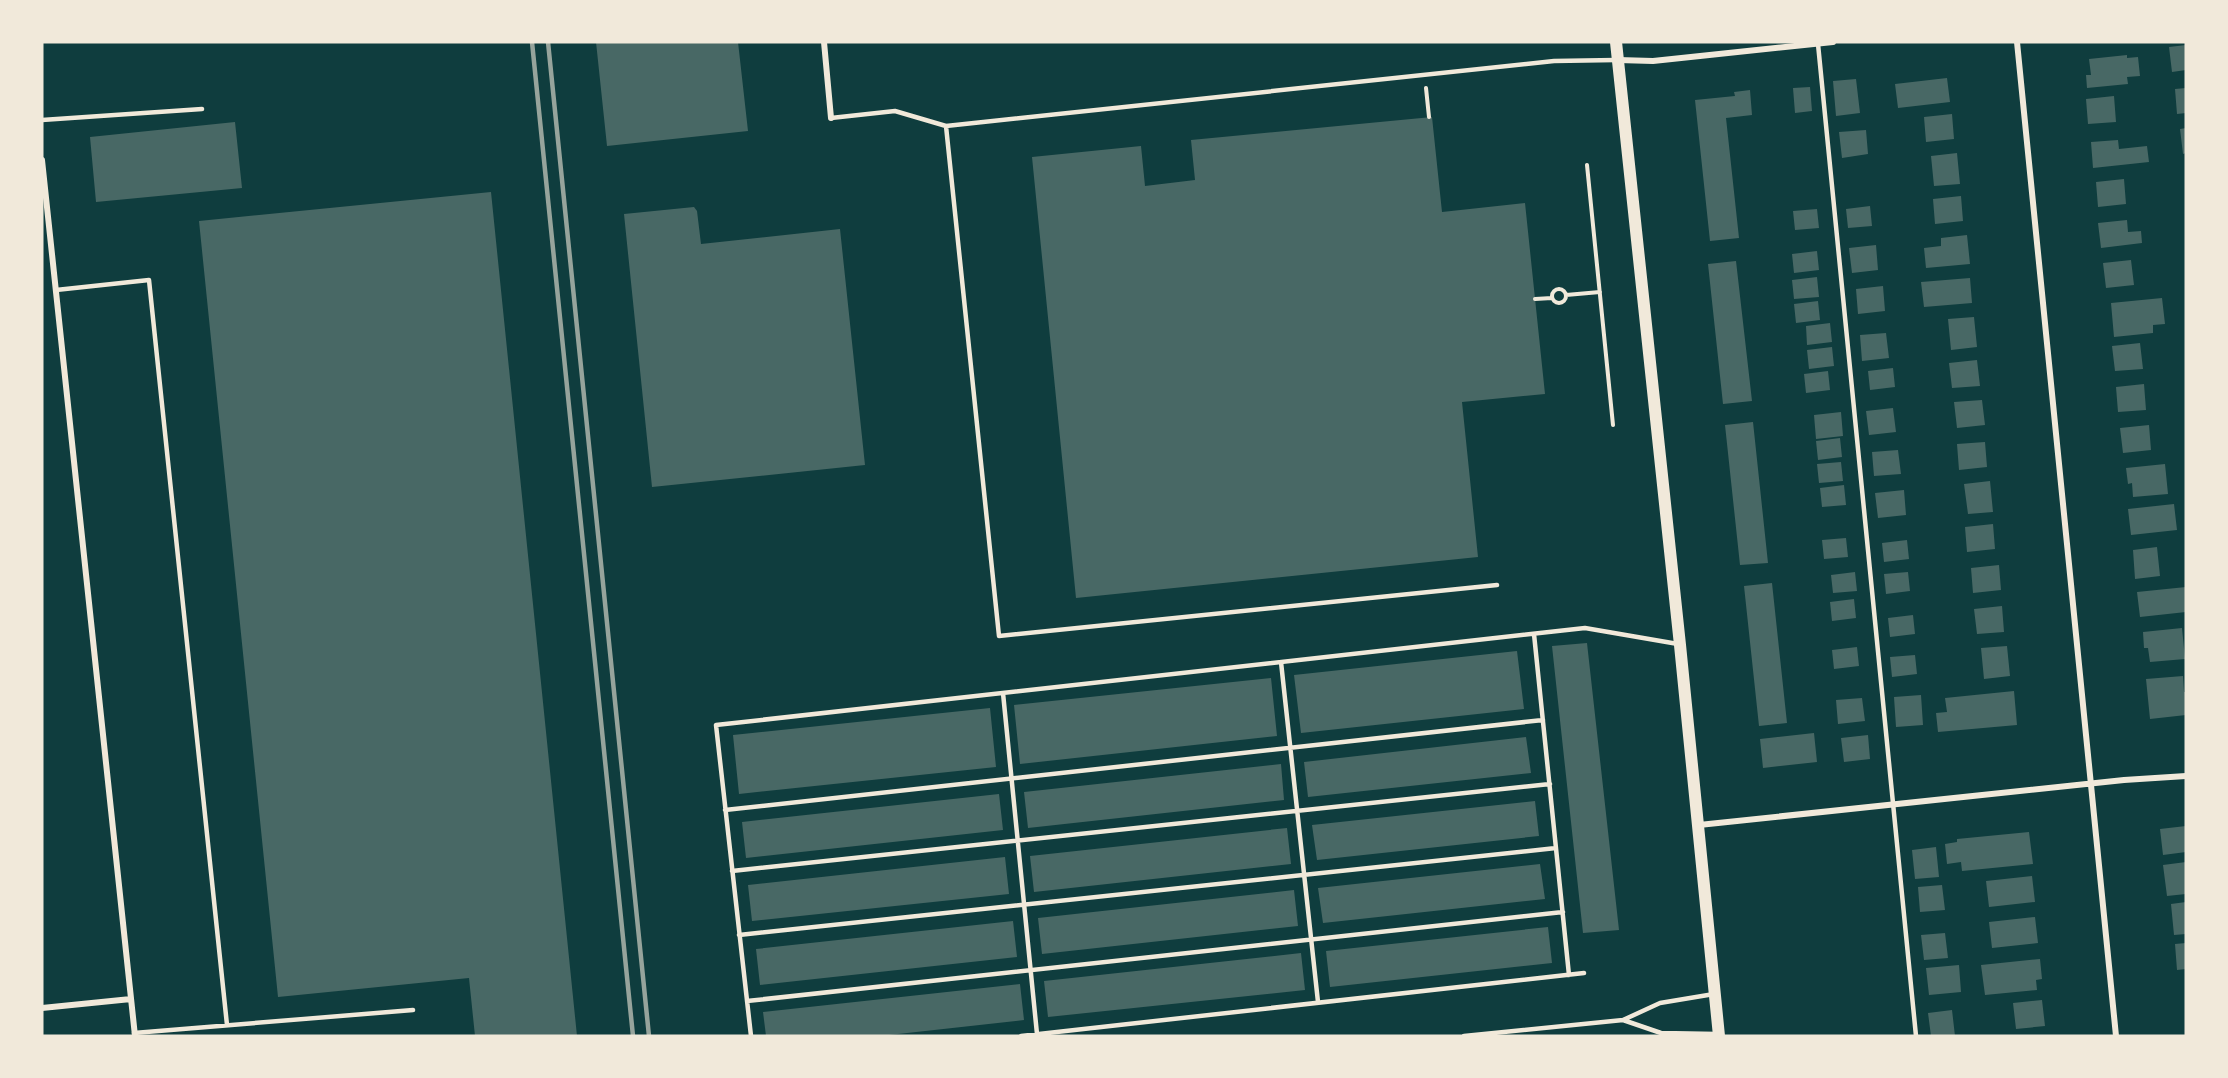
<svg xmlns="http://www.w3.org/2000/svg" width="2228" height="1078" font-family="Signika,sans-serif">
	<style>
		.building { fill: #486865 }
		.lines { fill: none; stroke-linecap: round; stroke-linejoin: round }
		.path { stroke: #f1e9da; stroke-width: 4 }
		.service { stroke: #f1e9da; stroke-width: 4.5 }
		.minor { stroke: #f1e9da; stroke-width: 6 }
		.secondary { stroke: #f1e9da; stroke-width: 12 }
		.rail { stroke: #97a49c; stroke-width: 4.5 }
	</style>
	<rect width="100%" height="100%" fill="#0f3d3e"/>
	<path class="building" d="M596 42H738L748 131 607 146Z
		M2186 45V70L2172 72 2169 47Z
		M2127 55V58L2138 57 2140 76 2127 77 2128 84 2087 88 2086 75H2091L2089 59Z
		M1947 78 1950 102 1898 108 1895 84Z
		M1856 79 1860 113 1836 116 1833 81Z
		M1810 87 1812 111 1795 113 1793 88Z
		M2186 88V113L2177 114 2175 89Z
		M1750 90 1752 115 1726 118 1739 238 1710 241 1695 100 1735 96 1734 92Z
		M2114 96 2116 122 2088 124 2086 99Z
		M1952 114 1954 139 1926 142 1924 117Z
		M1432 117 1442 212 1525 203 1545 394 1462 402 1478 557 1076 598 1032 157 1141 146 1145 186 1195 180 1191 140Z
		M235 122 242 188 96 202 90 137Z
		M2186 128V153L2183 154 2180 129Z
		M1866 130 1868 154 1842 158 1839 132Z
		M2118 140 2119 149 2147 146 2149 162 2093 168 2091 142Z
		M1957 153 1960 184 1934 186 1931 156Z
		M2124 179 2126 204 2098 207 2096 182Z
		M491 192 577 1036H475L469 978 278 997 199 221Z
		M1961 196 1963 221 1935 224 1933 199Z
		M1870 206 1872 226 1848 228 1846 209Z
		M694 207 697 211 701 244 840 229 865 465 652 487 624 214Z
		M1817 209 1819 228 1795 230 1793 211Z
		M2127 220 2128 232 2141 231 2142 243 2101 248 2098 223Z
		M1967 235 1970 264 1926 268 1924 248 1941 246V238Z
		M1876 245 1878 270 1852 273 1849 248Z
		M1817 251 1819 270 1794 273 1792 254Z
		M2131 260 2134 285 2106 288 2103 263Z
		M1736 261 1752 401 1723 404 1708 264Z
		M1817 277 1819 297 1794 299 1792 280Z
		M1970 278 1972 303 1924 307 1921 282Z
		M1883 286 1885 311 1858 314 1856 289Z
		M2162 298 2165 324 2153 325V333L2114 337 2111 303Z
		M1818 301 1820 320 1796 323 1794 304Z
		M1974 317 1977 347 1951 350 1948 319Z
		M1830 323 1832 342 1807 345 1806 326Z
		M1886 333 1889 358 1862 361 1860 335Z
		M2140 343 2143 369 2115 371 2112 346Z
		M1832 347 1834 366 1809 369 1807 350Z
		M1977 360 1980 386 1952 388 1949 363Z
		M1893 368 1895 387 1870 390 1868 371Z
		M1828 371 1830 390 1806 393 1804 374Z
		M2144 384 2146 410 2118 412 2116 387Z
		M1982 400 1985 425 1957 428 1954 402Z
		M1893 408 1896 432 1869 435 1866 411Z
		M1841 412 1843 436 1816 439 1814 415Z
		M1753 422 1768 563 1740 565 1725 425Z
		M2149 425 2151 450 2123 453 2120 428Z
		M1840 438 1842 457 1818 460 1816 441Z
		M1985 442 1987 467 1959 470 1957 444Z
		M1898 450 1901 474 1874 476 1872 452Z
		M1841 462 1843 481 1819 483 1817 464Z
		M2165 464 2168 494 2133 497 2132 483 2128 484 2126 468Z
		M1990 481 1993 512 1968 514 1964 484Z
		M1844 485 1846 505 1822 507 1820 488Z
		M1904 490 1906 515 1878 518 1875 493Z
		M2174 504 2177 530 2131 535 2128 509Z
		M1993 524 1995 549 1967 552 1965 527Z
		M1846 538 1848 557 1824 559 1822 540Z
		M1907 540 1909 559 1884 562 1882 543Z
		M2157 547 2160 576 2135 579 2133 550Z
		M1999 565 2001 590 1973 593 1971 568Z
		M1855 572 1857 591 1833 593 1831 575Z
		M1908 572 1910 591 1886 594 1884 574Z
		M1772 583 1787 723 1759 726 1744 586Z
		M2186 587V612L2140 617 2137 592Z
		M1854 599 1856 618 1832 621 1830 602Z
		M2002 606 2004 632 1977 634 1974 609Z
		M1913 615 1915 634 1890 637 1888 618Z
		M2182 628 2185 659 2150 662 2148 648H2144L2143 632Z
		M1587 643 1619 930 1583 933 1552 646Z
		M2007 646 2010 676 1984 679 1981 648Z
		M1857 647 1859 666 1834 669 1832 650Z
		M1517 651 1524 709 1301 733 1294 675Z
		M1915 655 1917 674 1892 677 1890 657Z
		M2183 676 2184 692H2186V715L2150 719 2146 679Z
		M1271 678 1277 736 1020 764 1014 705Z
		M2014 691 2017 725 1938 732 1936 713 1947 712 1945 698Z
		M1921 695 1923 725 1896 727 1894 697Z
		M1862 698 1865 721 1838 724 1836 700Z
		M990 708 996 767 739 794 733 735Z
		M1814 733 1817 762 1763 768 1760 739Z
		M1868 735 1870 759 1844 762 1841 738Z
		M1526 737 1531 773 1308 797 1304 762Z
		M1281 764 1284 800 1028 828 1024 792Z
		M999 794 1003 830 746 858 742 822Z
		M1535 801 1539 836 1317 860 1312 825Z
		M2186 826V852L2163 855 2160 829Z
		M1287 828 1291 864 1034 892 1030 856Z
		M2029 832 2033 864 1962 871 1961 862 1947 864 1945 844 1957 842V839Z
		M1936 847 1939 877 1915 879 1912 850Z
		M1005 857 1009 894 752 921 748 885Z
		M2186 862V894L2167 896 2163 865Z
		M1540 864 1545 899 1323 923 1318 888Z
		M2032 876 2035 902 1989 907 1986 881Z
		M1942 885 1945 910 1920 912 1918 887Z
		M1294 890 1298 926 1042 954 1038 918Z
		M2186 902V934L2174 935 2171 904Z
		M2035 917 2038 943 1992 948 1989 922Z
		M1013 921 1017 957 760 985 756 949Z
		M1548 927 1552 963 1330 987 1326 951Z
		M1945 933 1948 958 1924 960 1921 935Z
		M2186 943V969L2177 970 2175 944Z
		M1301 953 1305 990 1048 1017 1044 981Z
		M2040 959 2042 979 2036 980 2037 990 1985 995 1981 965Z
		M1959 965 1961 992 1929 995 1926 968Z
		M1020 984 1024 1020 880 1036H766L763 1012Z
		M2042 1000 2045 1026 2016 1029 2013 1003Z
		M1952 1010 1955 1036H1931L1928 1013Z"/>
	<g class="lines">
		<path class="path" d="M1426 88 1429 117
			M1587 165 1613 425
			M1552 296a7 7 0 1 1 14 0a7 7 0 1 1-14 0Z
			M1566 295 1600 292
			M1535 299 1552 298"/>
		<path class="service" d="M1818 44 1916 1036
			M831 118 895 111 946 126 1554 61 1616 60
			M42 120 202 109
			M946 126 999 636 1497 585
			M56 290 149 280 227 1025
			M1534 634 1569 975
			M1281 662 1318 1002
			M1003 693 1037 1034
			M725 810 1543 720
			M732 871 1550 784
			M739 935 1556 848
			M747 1001 1563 912
			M1623 1020 1661 1033 1717 1034
			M134 1033 413 1010
			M751 1036 716 725 1585 628 1678 644
			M1021 1036 1584 973
			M1464 1036 1623 1020 1660 1003 1714 994"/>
		<path class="minor" d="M824 42 831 118
			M2017 42 2116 1036
			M1618 60 1653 61 1833 42
			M42 160 135 1036
			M1699 825 2124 780 2186 776
			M42 1008 131 999"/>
		<path class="secondary" d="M1616 42 1680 645 1719 1036"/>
		<path class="rail" d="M532 42 633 1036
			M548 42 649 1036"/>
	</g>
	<rect width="2228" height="1078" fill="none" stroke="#f1e9da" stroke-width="87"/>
</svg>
